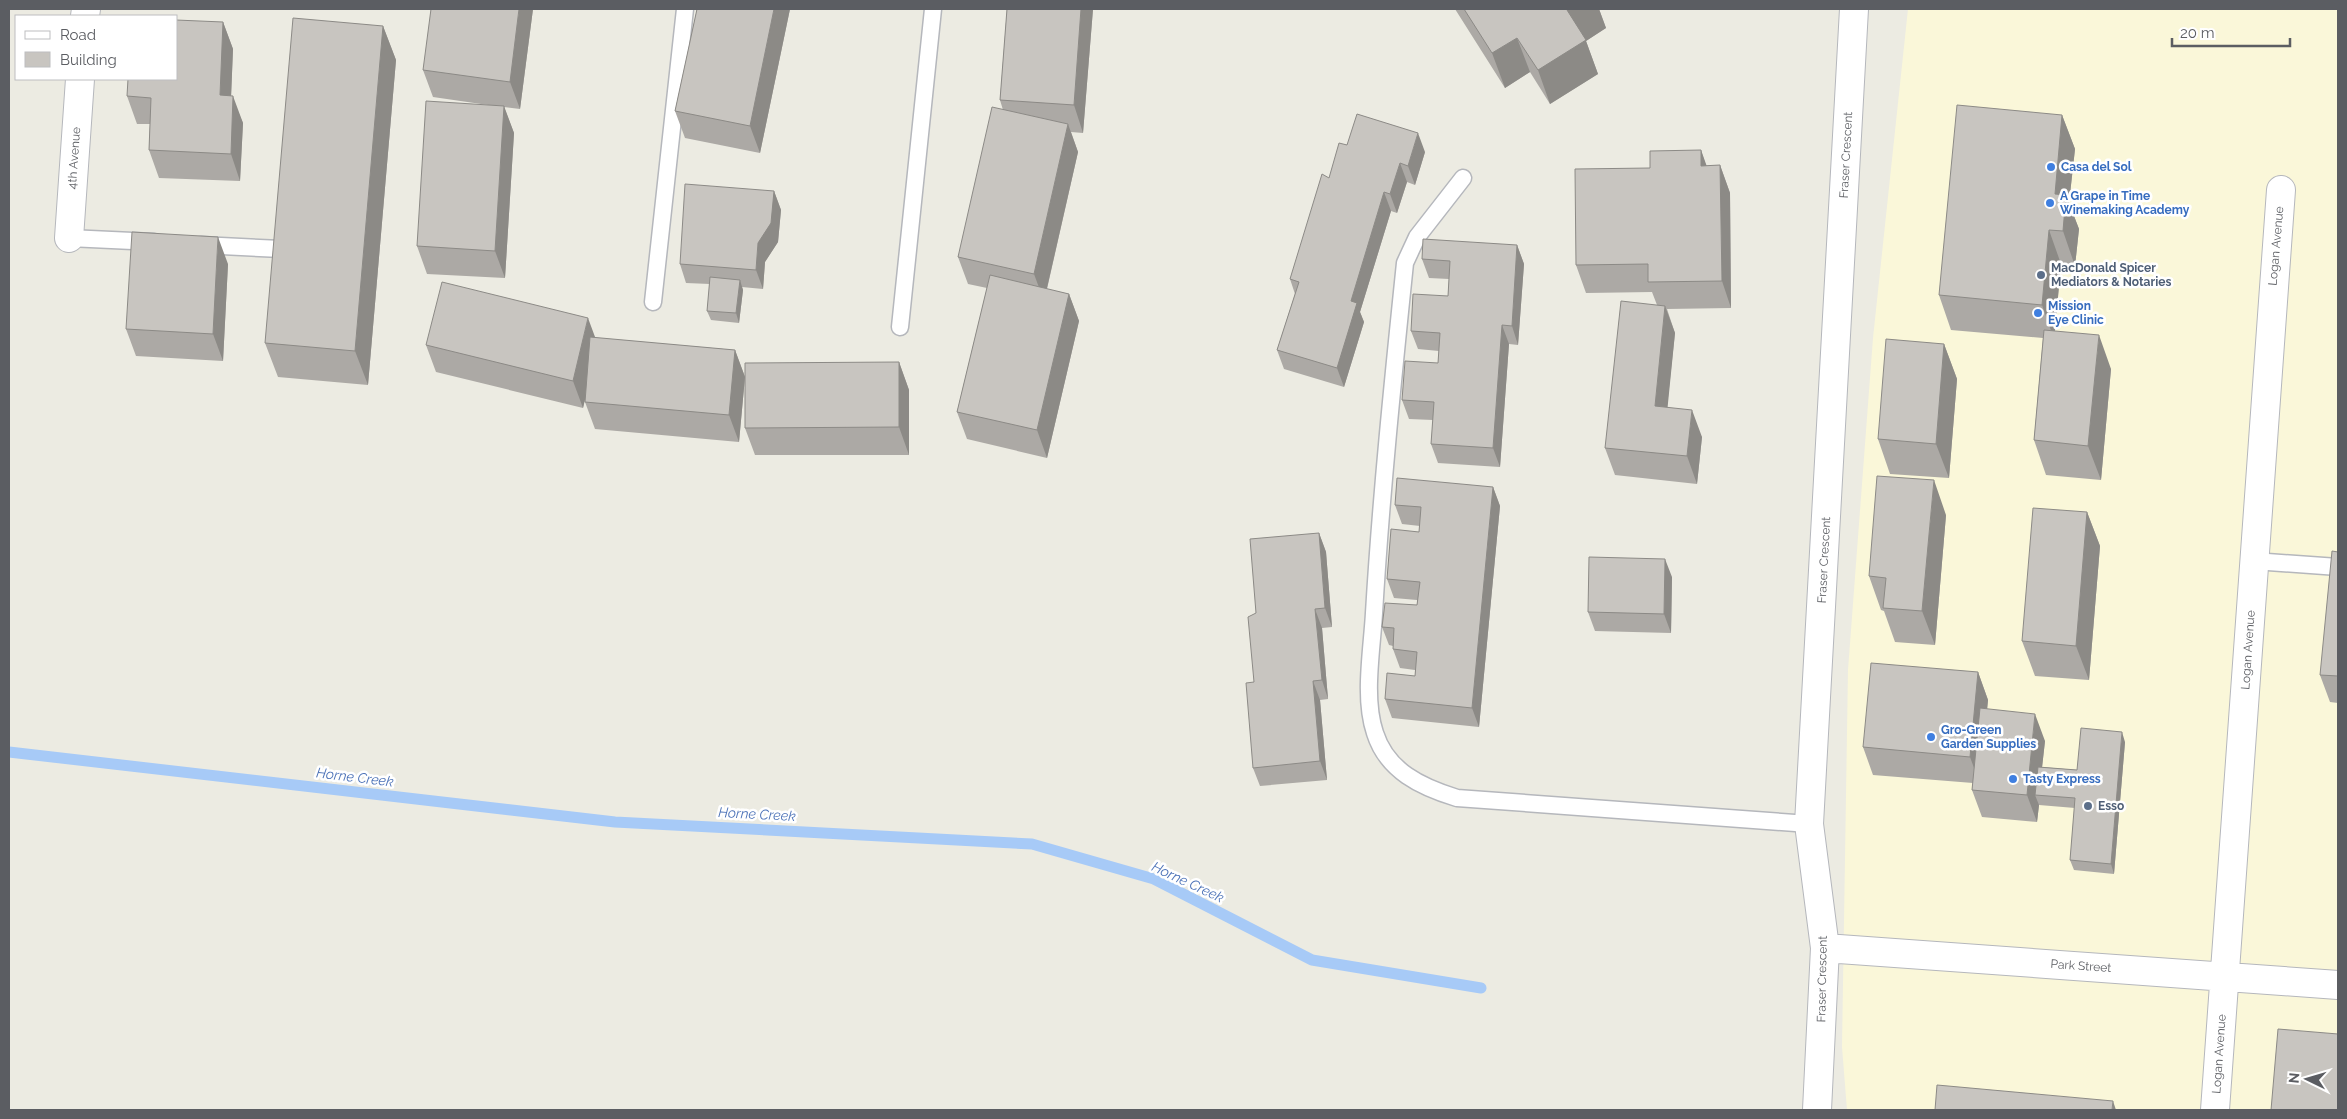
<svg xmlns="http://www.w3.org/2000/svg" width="2347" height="1119" font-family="Raleway,sans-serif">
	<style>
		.commercial { fill: #faf7d9 }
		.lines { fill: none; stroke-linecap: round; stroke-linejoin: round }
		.stream { stroke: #a7caf7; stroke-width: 11 }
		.lane-casing { stroke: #b5b7bc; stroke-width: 19 }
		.street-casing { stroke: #b5b7bc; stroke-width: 30 }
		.lane { stroke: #fff; stroke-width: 16 }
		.street { stroke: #fff; stroke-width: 28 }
		.wall { fill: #aca9a5 }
		.shaded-wall { fill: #8c8a86 }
		.building { fill: #c8c5c0; stroke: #8c8a86 }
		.shop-dot { fill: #3f7fe0; stroke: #fff; stroke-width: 2 }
		.service-dot { fill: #5c6f8a; stroke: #fff; stroke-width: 2 }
		.labels { text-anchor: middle; stroke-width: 5; stroke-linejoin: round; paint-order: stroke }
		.street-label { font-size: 12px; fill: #5b5d62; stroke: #fff }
		.shop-label { font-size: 12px; font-weight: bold; fill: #366cbe; stroke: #fff; text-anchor: start }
		.service-label { font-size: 12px; font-weight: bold; fill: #4e5e75; stroke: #fff; text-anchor: start }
		.water-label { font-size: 14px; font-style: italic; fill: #4d73b8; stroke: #fff }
	</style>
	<rect width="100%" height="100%" fill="#ecebe2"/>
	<path class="commercial" d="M1908 9H2338V1110H1847L1842 1047 1848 670 1873 338Z"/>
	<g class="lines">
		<path class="stream" d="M9 752 615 822 1032 844 1154 879 1312 960 1481 988"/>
		<g class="lane-casing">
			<path id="lane" d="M1463 178 1417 237 1405 263C1393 379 1381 496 1374 613 1372 650 1363 698 1375 733 1387 771 1421 787 1457 798L1809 824
				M69 238 154 242
				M201 245 281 249
				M653 302 685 9
				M900 327 933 9
				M2254 561 2338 567"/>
		</g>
		<g class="street-casing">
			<path id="street" d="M85 16 86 9
				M69 238 80 79
				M1825 948 2338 985
				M1817 1110 1825 948 1809 824 1854 9
				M2215 1110 2281 190"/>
		</g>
		<use href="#lane" class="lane"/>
		<use href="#street" class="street"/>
	</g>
	<path class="wall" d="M533 9 520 109 504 107 514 133 505 278 427 274 417 246 495 106 433 97 423 70Z
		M697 9H790L760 153 685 138 675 111Z
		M1007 9H1093L1083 133 1071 132 1078 152 1047 289 1069 294 1079 321 1047 458 967 439 957 412 987 288 968 284 958 257 1003 110 1000 100Z
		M1455 9H1599L1606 28 1586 41 1598 74 1550 104 1530 72 1505 88Z
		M223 22 233 49 231 96 243 123 240 181 159 178 149 150 150 124H137L127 96Z
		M383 26 396 60 368 385 278 377 265 343Z
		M2062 115 2075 149 2069 203 2079 229 2075 266 2061 264 2055 331 2111 369 2101 480 2046 475 2034 440 2043 338 1951 330 1939 295Z
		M1701 150 1706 166 1720 165 1730 193 1731 308 1667 309 1675 333 1667 407 1702 437 1697 484 1615 475 1605 448 1657 305 1652 292 1586 293 1576 265 1650 168Z
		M1425 152 1415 185 1407 182 1397 213 1391 211 1360 312 1364 322 1344 387 1284 369 1277 350 1295 294 1290 279 1329 178Z
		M774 191 781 210 778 242 765 262 763 289 742 287 743 290 739 323 711 320 707 311 710 284 686 283 680 264Z
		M1517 245 1524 264 1518 345 1509 344 1500 467 1438 463 1431 444 1433 420 1409 419 1402 400 1438 363 1439 351 1418 349 1411 331 1448 296 1449 279 1429 278 1422 259Z
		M228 264 223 361 136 356 126 329Z
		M596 338 735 350 745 377 739 442 595 429 585 402V399L583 408 436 372 426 345Z
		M1944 344 1957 379 1949 478 1890 474 1878 439Z
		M899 362 909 390V455H755L745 428Z
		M1493 487 1500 506 1479 727 1392 718 1385 699 1415 676V670L1400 668 1393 649V646L1389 645 1382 627 1417 605V600L1394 598 1387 579 1419 532 1420 526 1402 524 1395 505Z
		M2087 512 2100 546 2089 680 2035 676 2022 641Z
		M1946 515 1935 645 1895 642 1884 611 1881 610 1869 576Z
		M1319 533 1326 552 1332 627 1322 628 1328 699 1320 700 1327 780 1260 786 1253 768 1254 682 1256 613Z
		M2338 552V703L2330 702 2320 675Z
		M1672 577 1671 633 1595 631 1588 612Z
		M1978 672 1988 700 1987 709 2045 741 2042 767 2077 770 2125 742 2114 874 2074 870 2070 860 2075 808 2039 805 2037 822 1982 817 1972 790 1973 783 1873 775 1863 747Z"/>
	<path class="shaded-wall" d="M519 9H533L520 109 510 82Z
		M774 9H790L760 153 750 126Z
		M1081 9H1093L1083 133 1074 105Z
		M1569 9H1599L1606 28 1586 41 1598 74 1550 104 1538 70 1567 10Z
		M223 22 233 49 230 123 220 95Z
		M383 26 396 60 368 385 355 351Z
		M1517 38 1530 72 1505 88 1492 53Z
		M233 96 243 123 240 181 231 154Z
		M504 106 514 133 505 278 495 251Z
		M2062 115 2075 149 2069 203 2079 229 2075 266 2063 231 2055 194Z
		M1068 124 1078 152 1044 301 1034 274Z
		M1418 133 1425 152 1415 185 1408 166Z
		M1701 150 1711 178 1701 166Z
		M1400 163 1407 182 1397 213 1390 194Z
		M1720 165 1730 193 1731 308 1722 281Z
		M774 191 781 210 778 242 765 262 763 289 756 270 758 243Z
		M1384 192 1391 211 1360 312 1364 322 1344 387 1337 368 1351 301Z
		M2049 230 2061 264 2054 339 2042 305Z
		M218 237 228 264 223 361 213 334Z
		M1517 245 1524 264 1518 345 1512 326Z
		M740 280 743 290 739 323 736 313Z
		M1069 294 1079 321 1047 458 1037 430Z
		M1665 306 1675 333 1665 433 1655 406Z
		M588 318 598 345 583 408 573 381Z
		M1502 325 1509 344 1500 467 1493 448Z
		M2099 335 2111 369 2101 480 2088 446Z
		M1944 344 1957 379 1949 478 1936 444Z
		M735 350 745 377 739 442 729 415Z
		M899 362 909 390V455L899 427Z
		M1692 410 1702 437 1697 484 1687 456Z
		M1934 480 1946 515 1935 645 1922 611Z
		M1493 487 1500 506 1479 727 1472 708Z
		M2087 512 2100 546 2089 680 2076 646Z
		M1319 533 1326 552 1332 627 1325 608Z
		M1665 559 1672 577 1671 633 1664 614Z
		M1315 609 1322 628 1328 699 1322 680Z
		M1978 672 1988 700 1980 784 1970 757Z
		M1313 681 1320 700 1327 780 1320 761Z
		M2035 714 2045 741 2039 795H2035L2039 805 2037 822 2027 795Z
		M2122 732 2125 742 2114 874 2111 864Z
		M2113 1101 2116 1110H2112Z"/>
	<path class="building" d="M431 9H519L510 82 423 70Z
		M697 9H774L750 126 675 111Z
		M1007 9H1081L1074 105 1000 100Z
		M1464 9H1569L1567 10 1586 40 1538 70 1517 38 1492 53Z
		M293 18 383 26 355 351 265 343Z
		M176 20 223 22 220 95 233 96 231 154 149 150 151 98 127 96 128 79H176Z
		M426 101 504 106 495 251 417 246Z
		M1957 105 2062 115 2055 194 2066 195 2063 231 2049 230 2042 305 1939 295Z
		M992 107 1068 124 1034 274 958 257Z
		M1357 114 1418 133 1408 166 1400 163 1390 194 1384 192 1351 301 1357 303 1337 368 1277 350 1299 282 1290 279 1322 174 1329 178 1339 143 1347 145Z
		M1701 150V166L1720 165 1722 281 1648 282V264L1576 265 1575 169 1650 168V151Z
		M685 184 774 191 771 223 758 243 756 270 680 264Z
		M132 232 218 237 213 334 126 329Z
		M1423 239 1517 245 1512 326 1502 325 1493 448 1431 444 1434 402 1402 400 1405 361 1438 363 1440 333 1411 331 1413 294 1448 296 1450 261 1422 259Z
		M990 275 1069 294 1037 430 957 412Z
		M710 277 740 280 736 313 707 311Z
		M442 282 588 318 573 381 426 345Z
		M1621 301 1665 306 1655 406 1692 410 1687 456 1605 448Z
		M2044 330 2099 335 2088 446 2034 440Z
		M590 337 735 350 729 415 585 402Z
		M1886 339 1944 344 1936 444 1878 439Z
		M899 362V427L745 428V363Z
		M1877 476 1934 480 1922 611 1883 608 1886 578 1869 576Z
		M1397 478 1493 487 1472 708 1385 699 1387 673 1415 676 1417 652 1393 649 1394 628 1382 627 1385 603 1417 605 1420 582 1387 579 1391 529 1419 532 1421 507 1395 505Z
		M2033 508 2087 512 2076 646 2022 641Z
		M1319 533 1325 608 1315 609 1322 680 1313 681 1320 761 1253 768 1246 683 1254 682 1248 617 1256 613 1250 539Z
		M2332 551 2338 552V676L2320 675Z
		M1589 557 1665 559 1664 614 1588 612Z
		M1871 663 1978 672 1970 757 1863 747Z
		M1980 708 2035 714 2027 795 1972 790Z
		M2081 728 2122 732 2111 864 2070 860 2075 798 2035 795 2038 767 2077 770Z
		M2278 1029 2338 1034V1110H2271Z
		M1937 1085 2113 1101 2112 1110H1935Z"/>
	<g class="shop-dot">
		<circle cx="2051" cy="167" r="5"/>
		<circle cx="2050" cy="203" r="5"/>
		<circle cx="2038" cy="313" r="5"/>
		<circle cx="1931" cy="737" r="5"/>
		<circle cx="2013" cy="779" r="5"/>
	</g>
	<g class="service-dot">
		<circle cx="2041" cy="275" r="5"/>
		<circle cx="2088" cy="806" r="5"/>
	</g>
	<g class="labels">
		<g class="street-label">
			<text transform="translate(1846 155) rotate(-87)" y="4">Fraser Crescent</text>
			<text transform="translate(74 158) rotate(-86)" y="4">4th Avenue</text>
			<text transform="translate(2276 246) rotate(-85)" y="4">Logan Avenue</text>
			<text transform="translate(1824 560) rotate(-87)" y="4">Fraser Crescent</text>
			<text transform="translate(2248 650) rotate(-86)" y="4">Logan Avenue</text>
			<text transform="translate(2081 966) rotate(4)" y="4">Park Street</text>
			<text transform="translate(1822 979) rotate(-89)" y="4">Fraser Crescent</text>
			<text transform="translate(2219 1054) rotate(-86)" y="4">Logan Avenue</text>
		</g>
		<g class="shop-label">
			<text x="2061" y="171">Casa del Sol</text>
			<text x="2060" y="200">A Grape in Time<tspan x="2060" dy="14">Winemaking Academy</tspan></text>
			<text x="2048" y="310">Mission<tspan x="2048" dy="14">Eye Clinic</tspan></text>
			<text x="1941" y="734">Gro-Green<tspan x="1941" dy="14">Garden Supplies</tspan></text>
			<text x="2023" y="783">Tasty Express</text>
		</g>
		<g class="service-label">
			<text x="2051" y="272">MacDonald Spicer<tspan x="2051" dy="14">Mediators &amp; Notaries</tspan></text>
			<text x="2098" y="810">Esso</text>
		</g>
		<g class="water-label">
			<text transform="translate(355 777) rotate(7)" y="5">Horne Creek</text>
			<text transform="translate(757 814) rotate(3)" y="5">Horne Creek</text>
			<text transform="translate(1188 882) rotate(25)" y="5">Horne Creek</text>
		</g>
	</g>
	<rect width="2347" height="1119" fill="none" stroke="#5b5d62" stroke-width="20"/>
	<rect x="15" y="15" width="162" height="65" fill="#ffffff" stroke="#bdbec0"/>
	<rect x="25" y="31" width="25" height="8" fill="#ffffff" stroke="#bdbec0"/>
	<text x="60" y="40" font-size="15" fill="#5b5d62">Road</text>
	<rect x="25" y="52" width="25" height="15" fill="#c8c5c0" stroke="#bdbec0"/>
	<text x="60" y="65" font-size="15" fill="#5b5d62">Building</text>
	<g transform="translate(2307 1079) rotate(275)" stroke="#ffffff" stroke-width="4" paint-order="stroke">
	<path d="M0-4L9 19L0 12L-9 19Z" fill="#5b5d62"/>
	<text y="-8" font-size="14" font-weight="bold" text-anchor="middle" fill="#5b5d62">N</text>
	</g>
	<path d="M2172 38v8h118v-8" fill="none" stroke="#5b5d62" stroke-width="2.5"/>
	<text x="2180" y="38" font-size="15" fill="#5b5d62" stroke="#ffffff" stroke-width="4" paint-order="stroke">20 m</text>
</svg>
